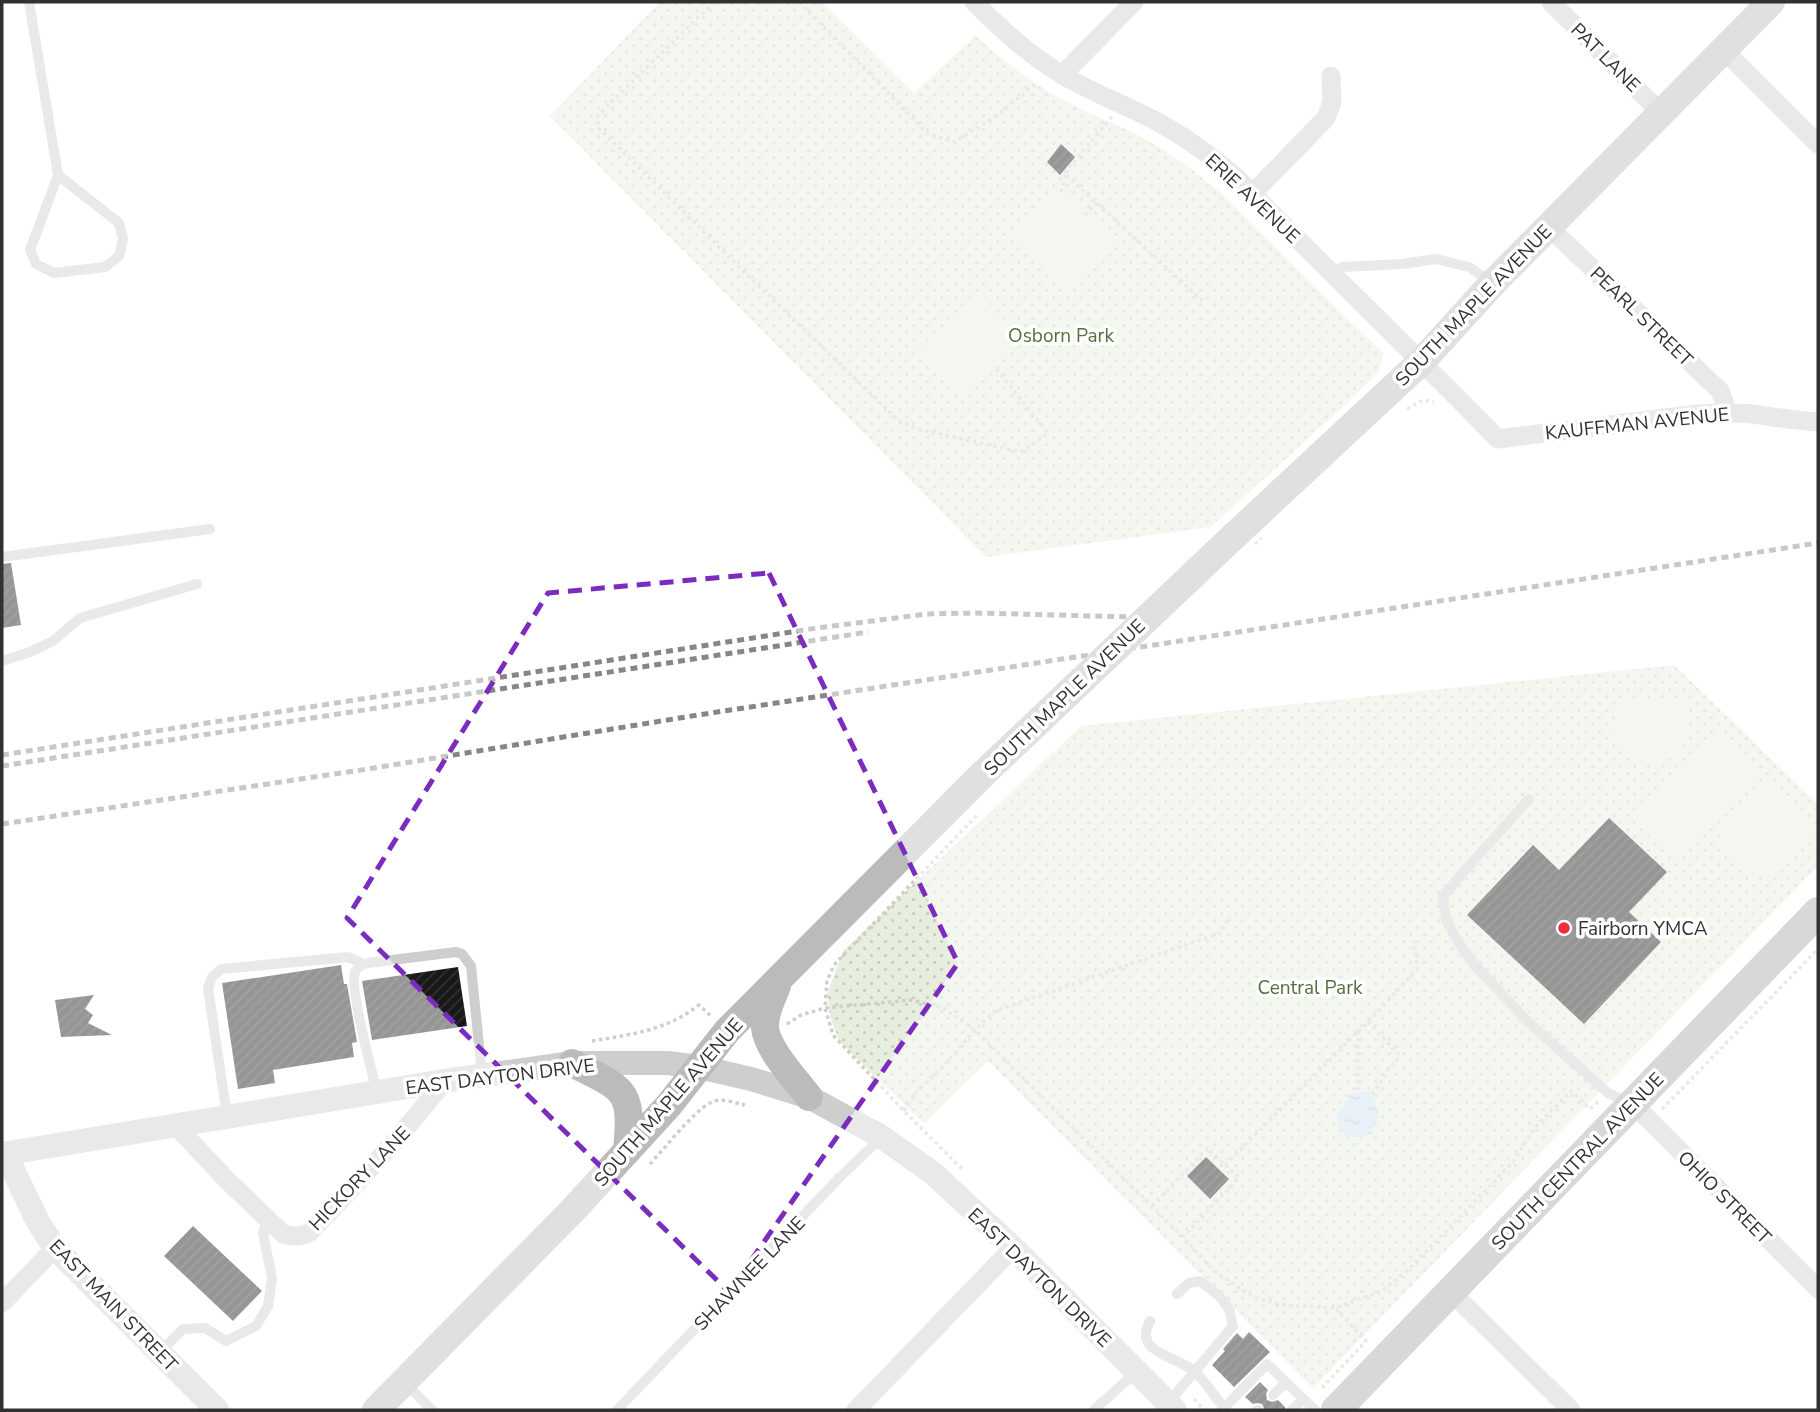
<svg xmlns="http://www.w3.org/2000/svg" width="1820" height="1412" font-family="'Nunito Sans',sans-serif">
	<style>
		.park { fill: url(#park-dots) }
		.garden { fill: #e7eede }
		.water { fill: url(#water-ripples) }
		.building { fill: url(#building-hatch) }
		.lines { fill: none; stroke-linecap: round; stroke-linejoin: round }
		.path { stroke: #cecece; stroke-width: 3.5; stroke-dasharray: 3.5 3.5; stroke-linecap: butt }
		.service { stroke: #cecece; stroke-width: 10 }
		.minor { stroke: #cecece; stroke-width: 19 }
		.tertiary { stroke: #cecece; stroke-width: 24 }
		.secondary { stroke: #bbb; stroke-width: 28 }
		.primary { stroke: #a9a9a9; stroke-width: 30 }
		.rail { stroke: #868686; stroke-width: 5; stroke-dasharray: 7 5; stroke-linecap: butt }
		.path-bridge { stroke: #cecece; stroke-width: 3.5; stroke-dasharray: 3.5 3.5; stroke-linecap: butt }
		.secondary-bridge { stroke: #bbb; stroke-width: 28 }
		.marked { fill: none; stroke: #7b2cbf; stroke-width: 5; stroke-dasharray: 14 9; stroke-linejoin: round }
		.poi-dot { fill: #ec2f3e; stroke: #fff; stroke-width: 2.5 }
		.labels { text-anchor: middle; stroke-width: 7; stroke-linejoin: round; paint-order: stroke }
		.street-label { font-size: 19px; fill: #313131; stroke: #fff }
		.park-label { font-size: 19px; fill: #546f3c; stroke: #fff }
		.poi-label { font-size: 19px; fill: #313131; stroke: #fff; text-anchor: start }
	</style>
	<defs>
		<pattern id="park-dots" width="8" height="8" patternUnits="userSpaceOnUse" patternTransform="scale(1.75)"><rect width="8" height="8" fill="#e7eede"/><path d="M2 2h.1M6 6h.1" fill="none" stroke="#c7cdbf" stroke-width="1.8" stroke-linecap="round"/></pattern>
		<pattern id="water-ripples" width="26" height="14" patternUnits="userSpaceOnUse" patternTransform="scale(1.75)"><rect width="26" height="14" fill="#cae0ee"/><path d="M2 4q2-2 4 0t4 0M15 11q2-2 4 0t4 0" fill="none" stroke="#aec1cd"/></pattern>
		<pattern id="building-hatch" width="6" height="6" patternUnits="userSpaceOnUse" patternTransform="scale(1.75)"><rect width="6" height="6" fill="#181818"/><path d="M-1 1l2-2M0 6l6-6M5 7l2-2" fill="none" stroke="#313131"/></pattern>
	</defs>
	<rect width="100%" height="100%" fill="#fff"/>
	<path class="park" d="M660 2H822L914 93 976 35C1007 65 1042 91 1081 109 1104 120 1128 129 1149 141 1176 157 1200 175 1223 195L1345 317 1383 352 1379 372 1344 406 1211 527 986 557 550 116Z
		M1674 665 1818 804V866L1313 1388 988 1061 924 1124 840 1042 831 1020 827 994 843 951 1081 726Z"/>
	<path class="garden" d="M1060 191 1112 241 1068 288 1014 237Z
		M983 295 1021 344 957 394 920 346Z
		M1684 698 1691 704 1681 757 1636 764 1613 735 1616 702Z
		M1715 731 1759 774 1673 860 1630 817Z
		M1768 783 1814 826 1815 834 1774 878 1743 870 1720 840 1723 819Z"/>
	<path class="water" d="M1369 1092C1382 1111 1379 1113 1371 1134 1349 1140 1342 1139 1336 1116L1352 1093Z"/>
	<path class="building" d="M1061 144 1075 157 1060 175 1047 162Z
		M11 563 21 625 2 628V564Z
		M1609 818 1667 872 1629 912 1661 942 1584 1024 1467 915 1533 845 1559 870Z
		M341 965 344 984H347L357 1042 352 1043 354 1057 273 1070 275 1083 238 1089 222 983Z
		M458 967 467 1026 372 1040 362 981Z
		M94 995 85 1009 93 1015 88 1023 112 1035 61 1037 55 1000Z
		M1206 1157 1229 1179 1210 1199 1187 1176Z
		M193 1226 262 1291 233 1321 164 1256Z
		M1249 1332 1270 1352 1234 1387 1212 1365 1225 1351 1223 1349 1237 1333 1243 1339Z
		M1260 1382 1268 1390 1266 1394 1267 1400 1272 1402 1278 1400 1285 1407V1410H1265L1262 1404 1257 1403 1253 1404 1245 1397Z"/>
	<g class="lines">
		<path class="path" d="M714 2 598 115 597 126 740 268 899 421 917 429 1021 452 1048 433 994 366
			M799 2 928 134 955 142 997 115 1038 82
			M1112 117 1064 173 1204 302
			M1061 192 1066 175
			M1085 215 1096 203
			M1407 409 1423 400 1434 402
			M1368 1022 1400 1056 1390 1067 1371 1096
			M787 1024 801 1015 825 1008 911 1000 943 1008 975 1030 1183 1237 1213 1270 1241 1289 1258 1299 1284 1305 1335 1308 1382 1291 1411 1267 1513 1162 1535 1127 1571 1091 1590 1109 1600 1100
			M1358 1031V1092
			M592 1041C633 1034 665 1031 699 1005L712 1017
			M1662 1109 1818 949
			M904 1111 916 1092 939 1071 975 1030 995 1011 1220 933 1230 916
			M650 1164C664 1149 694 1111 710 1103 721 1097 732 1102 743 1105L744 1103
			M1225 1165 1368 1022 1417 969 1414 941
			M962 1169 904 1111 833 1035 825 1008 827 981 834 965 978 814
			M1152 1206 1207 1148 1239 1178 1183 1237
			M1322 1388 1366 1341 1335 1308
			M1194 1399 1204 1410"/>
		<path class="service" d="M29 2 58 175 30 250 36 264 54 273 105 267 119 256 123 239 119 223 58 175
			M1332 274 1342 267 1402 264 1436 259 1469 267 1490 281
			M2 557 210 529
			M2 661 30 652 53 641 80 618 197 584
			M1529 799 1459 877 1443 897 1446 919 1457 940 1474 964 1526 1020 1608 1093 1629 1103
			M377 1092C372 1072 349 987 355 972 358 966 362 965 368 963L456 952 462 954 471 966 482 1075
			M227 1116 208 988 212 977 221 969 348 957 364 964
			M1150 1321C1132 1353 1177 1356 1194 1371 1206 1381 1215 1398 1226 1410
			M160 1352 183 1329 205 1328 226 1341 256 1326 268 1306 272 1278 263 1233 268 1219
			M405 1383 432 1410
			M1273 1395 1286 1382
			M1168 1403 1233 1326 1229 1309 1219 1296 1200 1281 1189 1283 1177 1294
			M617 1410 840 1177 881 1138
			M1094 1410 1135 1373
			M1222 1410 1267 1364 1315 1410
			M1257 1410H1258
			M1292 1410 1303 1399"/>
		<path class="minor" d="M974 2C1001 29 1028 54 1061 74 1093 94 1130 106 1163 125 1190 140 1214 158 1237 178 1323 266 1412 351 1498 439L1697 414C1715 413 1734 412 1752 414 1775 417 1796 421 1818 422
			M1551 2 1661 113
			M1724 50 1818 144
			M1062 75 1134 2
			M1252 194 1326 118 1332 102 1331 76
			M1549 227 1720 391 1724 401 1726 412
			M1633 1104 1818 1289
			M175 1125 227 1180 283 1234C294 1237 300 1237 310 1232 357 1183 403 1135 444 1081
			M1450 1291 1571 1410
			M2 1303 55 1248
			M856 1410 1013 1248"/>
		<path class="tertiary" d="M5 1153 38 1222 55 1248 217 1410
			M2 1154 444 1081 572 1063H668L699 1067 751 1079 809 1097 882 1137 934 1174 1013 1248 1175 1410"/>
		<path class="secondary" d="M1234 536 1422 361 1493 283 1771 2
			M777 986C772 999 764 1013 765 1028 767 1049 796 1080 809 1097
			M572 1063C625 1090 633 1088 627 1150
			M376 1410 573 1210 669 1105 727 1031 983 774"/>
		<path class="primary" d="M1336 1410 1818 912"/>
		<path class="rail" d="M2 755 817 628 927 614 977 613 1134 617
			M2 766 868 632
			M2 824 374 768 698 715 1818 543"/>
		<path class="path-bridge" d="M1255 544 1262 538"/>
		<path class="secondary-bridge" d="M983 774 1234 536"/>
	</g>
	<path d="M0 0H1820V1412H0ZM769 573 958 963 729 1292 347 918 548 593Z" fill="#fff" fill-opacity=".55" fill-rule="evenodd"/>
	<path class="marked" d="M769 573 958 963 729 1292 347 918 548 593Z"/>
	<circle class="poi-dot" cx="1564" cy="928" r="7"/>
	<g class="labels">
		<g class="street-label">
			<text transform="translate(1606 57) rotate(45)" y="7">PAT LANE</text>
			<text transform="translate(1253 198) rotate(43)" y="7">ERIE AVENUE</text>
			<text transform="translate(1473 305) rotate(-46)" y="7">SOUTH MAPLE AVENUE</text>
			<text transform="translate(1642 316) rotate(44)" y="7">PEARL STREET</text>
			<text transform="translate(1637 423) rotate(-6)" y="7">KAUFFMAN AVENUE</text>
			<text transform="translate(1064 697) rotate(-44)" y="7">SOUTH MAPLE AVENUE</text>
			<text transform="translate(500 1076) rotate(-7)" y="7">EAST DAYTON DRIVE</text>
			<text transform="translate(668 1102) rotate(-49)" y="7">SOUTH MAPLE AVENUE</text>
			<text transform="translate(1577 1161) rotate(-46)" y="7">SOUTH CENTRAL AVENUE</text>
			<text transform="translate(359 1178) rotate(-46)" y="7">HICKORY LANE</text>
			<text transform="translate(1725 1197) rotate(45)" y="7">OHIO STREET</text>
			<text transform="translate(749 1273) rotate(-46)" y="7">SHAWNEE LANE</text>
			<text transform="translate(1040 1277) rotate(44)" y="7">EAST DAYTON DRIVE</text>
			<text transform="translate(114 1305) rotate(46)" y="7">EAST MAIN STREET</text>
		</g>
		<g class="park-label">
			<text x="1061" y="342">Osborn Park</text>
			<text x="1310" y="994">Central Park</text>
		</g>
		<g class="poi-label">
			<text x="1578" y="935">Fairborn YMCA</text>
		</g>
	</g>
	<rect width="1820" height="1412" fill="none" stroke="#313131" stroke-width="7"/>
</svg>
